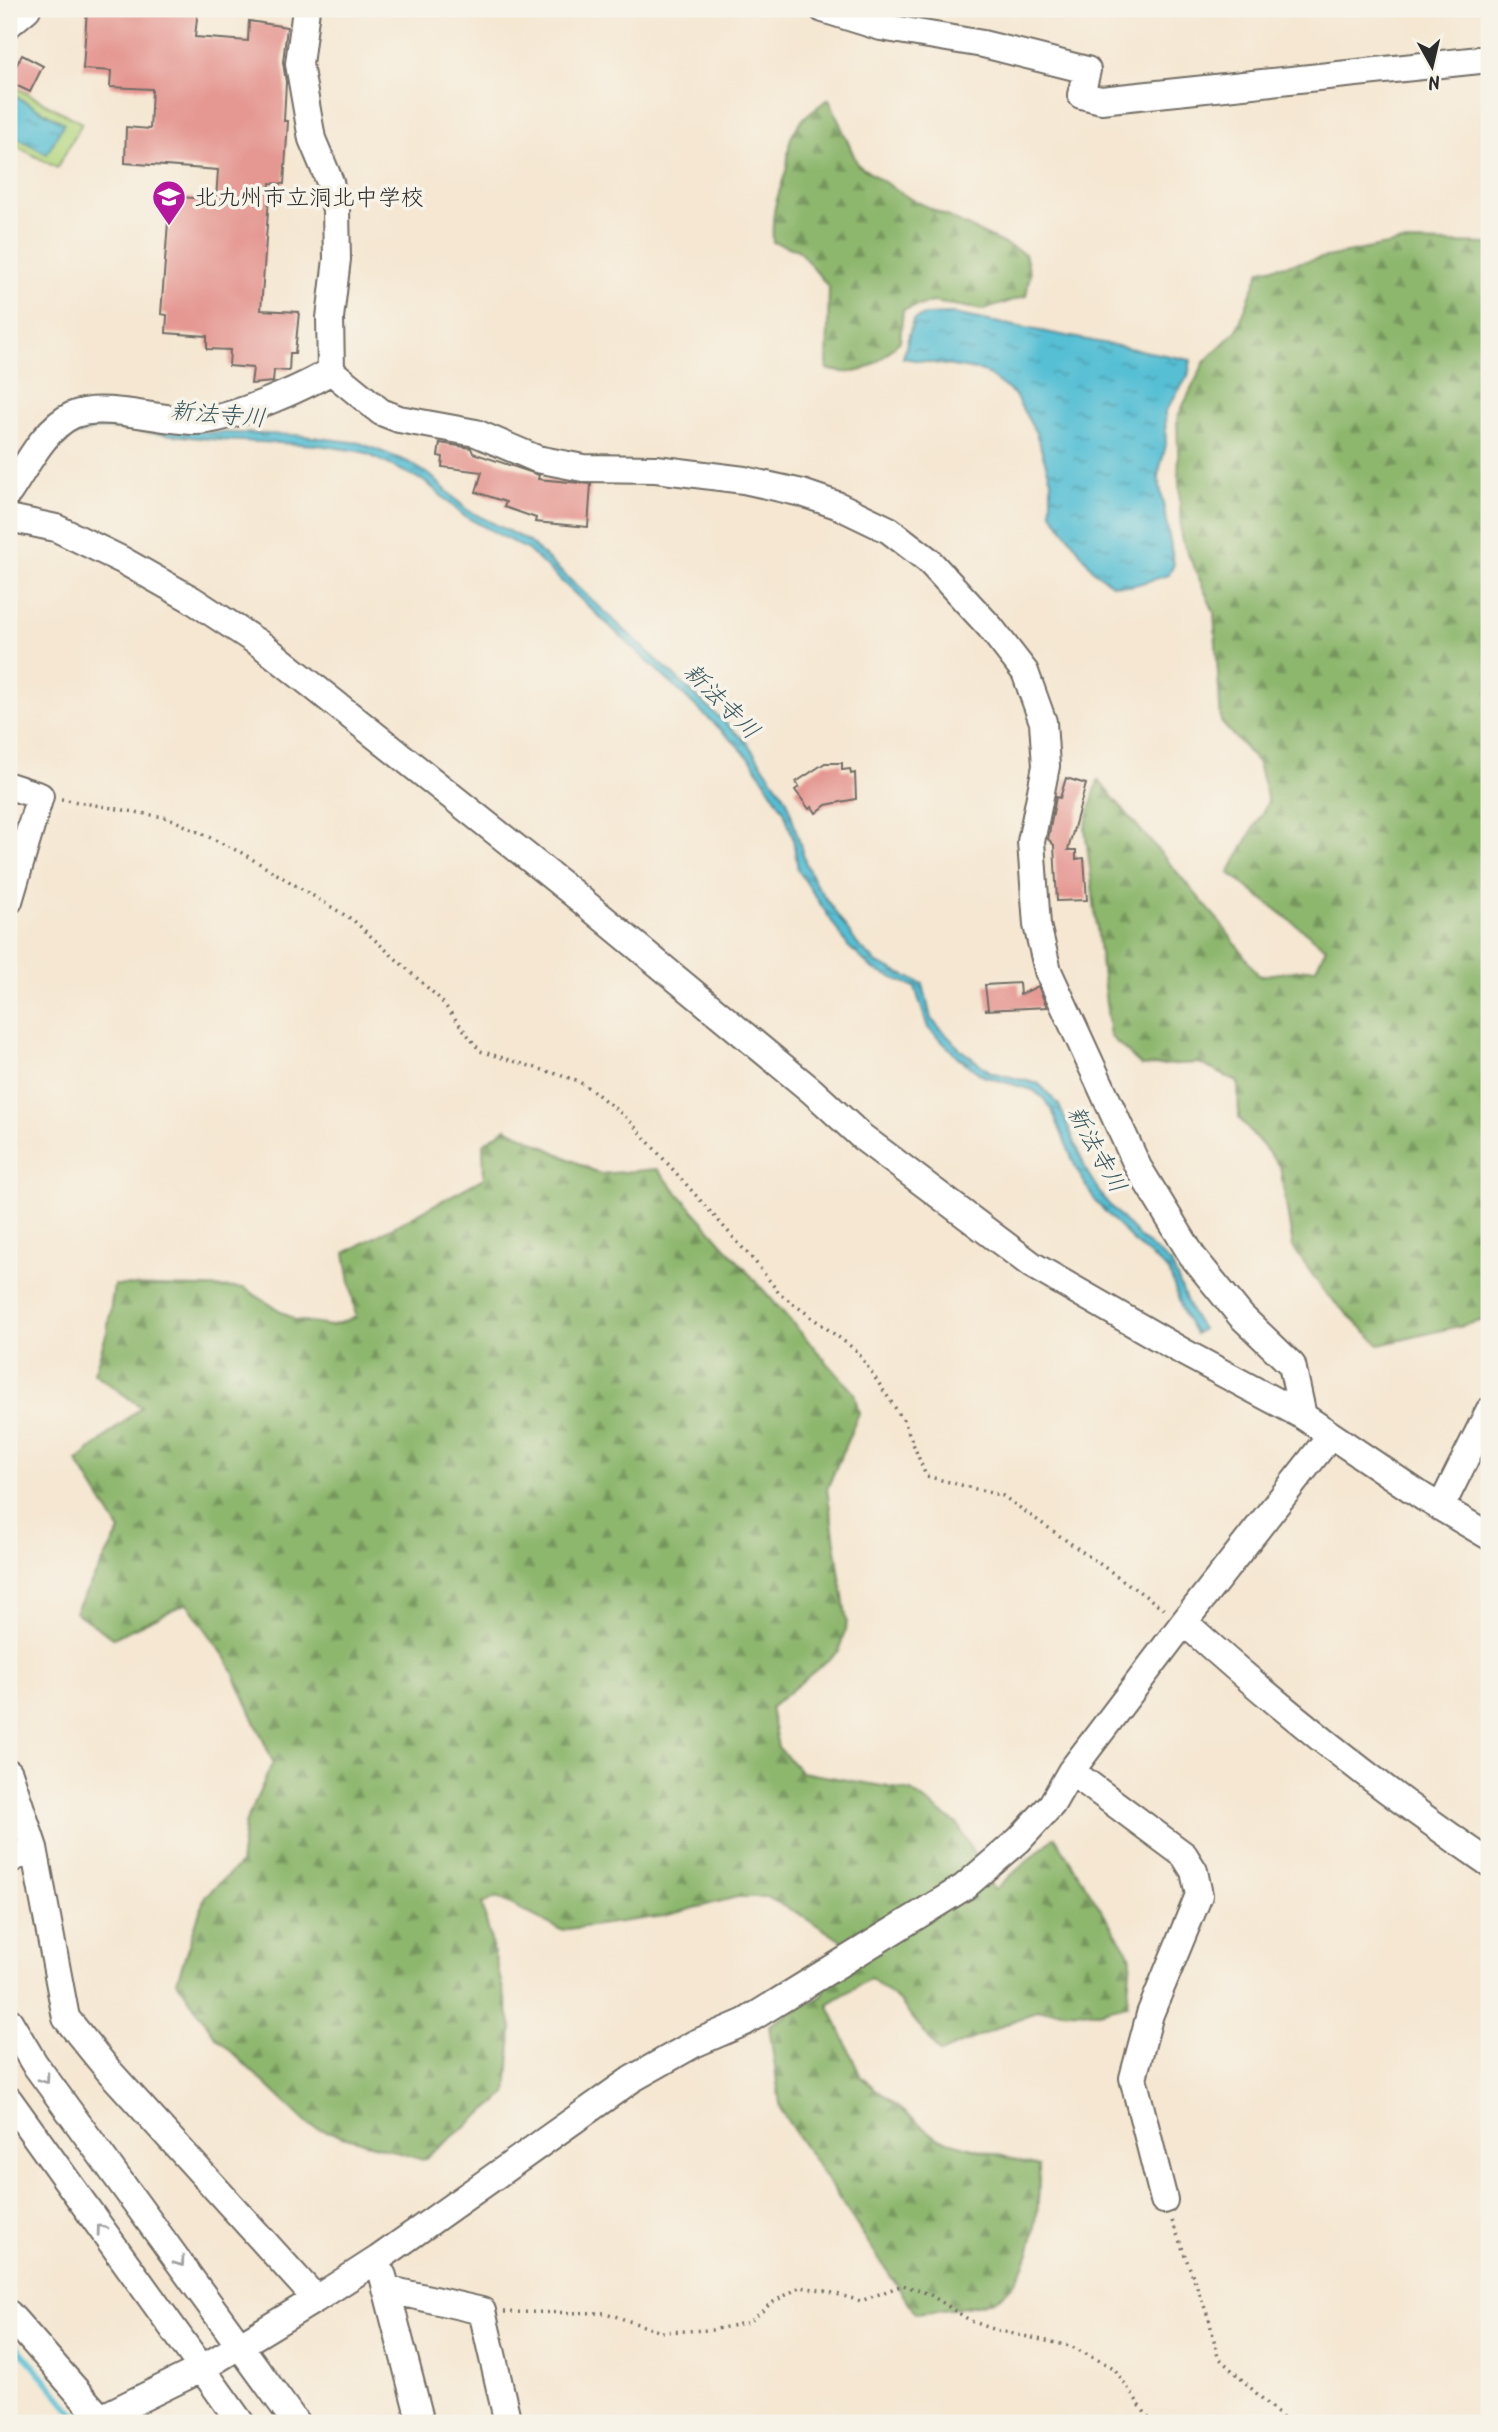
<svg xmlns="http://www.w3.org/2000/svg" width="1498" height="2432" font-family="Kalam,'Klee One',sans-serif">
	<style>
		.forest { fill: url(#forest-firs); stroke: #5c714c; stroke-width: 2 }
		.park { fill: #b3d67f; stroke: #6f8055; stroke-width: 2 }
		.water { fill: url(#water-ripples); stroke: #417580; stroke-width: 2 }
		.lines { fill: none; stroke-linecap: round; stroke-linejoin: round }
		.stream { stroke: #57bfd4; stroke-width: 6 }
		.building { fill: #e59792 }
		.minor-casing { stroke: #726d65; stroke-width: 30 }
		.path { stroke: #726d65; stroke-width: 3.5; stroke-dasharray: 2 5; stroke-linecap: butt }
		.minor { stroke: #fff; stroke-width: 26 }
		.oneway { stroke: #a0a0a0 }
		.labels { text-anchor: middle; stroke-width: 7; stroke-linejoin: round; paint-order: stroke }
		.poi-label { font-size: 23px; fill: #2b2b2b; stroke: #f7f3e8; text-anchor: start }
		.water-label { font-size: 24px; font-style: italic; fill: #38575e; stroke: #f7f3e8 }
	</style>
	<defs>
		<pattern id="forest-firs" width="22" height="20" patternUnits="userSpaceOnUse" patternTransform="scale(1.75)"><rect width="22" height="20" fill="#8eb76e"/><path d="M5 1l3.5 6h-7zM16 11l3.5 6h-7z" fill="#74955b"/></pattern>
		<pattern id="water-ripples" width="26" height="14" patternUnits="userSpaceOnUse" patternTransform="scale(1.75)"><rect width="26" height="14" fill="#57bfd4"/><path d="M2 4q2-2 4 0t4 0M15 11q2-2 4 0t4 0" fill="none" stroke="#489bac"/></pattern>
	</defs>
	<rect width="100%" height="100%" fill="#f7f3e8"/>
	<filter id="ink" filterUnits="userSpaceOnUse"><feTurbulence type="fractalNoise" baseFrequency=".0143" numOctaves="2"/><feDisplacementMap in="SourceGraphic" scale="14" xChannelSelector="R" yChannelSelector="G"/><feConvolveMatrix kernelMatrix="1 2 1 2 8 2 1 2 1" color-interpolation-filters="sRGB"/></filter>
	<filter id="wash" filterUnits="userSpaceOnUse"><feTurbulence type="fractalNoise" baseFrequency=".00686" numOctaves="4" result="noise"/><feDisplacementMap in="SourceGraphic" scale="28" xChannelSelector="R" yChannelSelector="G"/><feGaussianBlur stdDeviation="1.57" result="paint"/><feColorMatrix in="noise" values="0 0 0 0 0 0 0 0 0 0 0 0 0 0 0 0 0 1.4 0 .05"/><feComposite in="paint" operator="in"/></filter>
	<g filter="url(#wash)">
		<rect width="100%" height="100%" fill="#f5e7d2"/>
		<path class="forest" d="M829 99 858 165 909 198 1025 254 1030 274 1026 296 984 310 933 302 903 310 900 341C875 365 863 379 827 369L829 287 798 250 773 242C771 211 777 199 786 171 789 161 787 148 791 138 799 119 813 109 829 99Z
			M1402 242 1489 244V1319L1380 1345 1326 1294 1293 1247 1280 1166 1239 1118 1238 1082 1199 1063 1142 1066 1110 1036 1085 828 1098 780 1219 921 1259 976 1316 968 1326 948 1229 873 1268 802 1258 763 1221 722 1214 612 1181 538 1177 418 1205 361 1237 330 1260 270Z
			M506 1128 600 1174 657 1169 854 1393 859 1413 827 1489 847 1623 839 1651 770 1708 778 1747 801 1772 911 1791 958 1825 994 1890 1055 1837 1131 1957 1127 2005 1098 2012 1039 2010 940 2053 901 2003 871 1978 828 2004 861 2077 937 2138 1039 2166C1040 2208 1035 2290 985 2303 963 2309 938 2310 915 2313L781 2111 769 2025 822 1996 846 1944 803 1916 767 1897H737L664 1916 561 1930 497 1897 482 1904 512 2027 507 2094 423 2160 310 2126 216 2037 177 1981 205 1896 240 1864 245 1824 273 1762 228 1661 187 1603 113 1638 75 1612 120 1531 77 1461 141 1407 94 1373 107 1332 114 1285 244 1288 295 1320 331 1326 356 1317 345 1253 484 1178 483 1144Z"/>
		<path class="park" d="M9 84 82 123 57 168 9 142Z"/>
		<path class="water" d="M9 93 64 123 47 154 9 133Z
			M953 314 1191 360 1188 376 1165 412 1166 445 1158 475 1174 564 1169 575 1131 586 1112 584 1094 571 1051 512V480L1036 433 1014 394 983 371 903 358 913 320 925 315Z
			M109 420 204 432 296 435 360 443 408 462 430 475 467 510 528 541 747 743 787 800 806 864 815 883 858 945 877 963 923 984 931 1019 961 1050 991 1072 1039 1084 1059 1105 1087 1172 1103 1198 1139 1237 1171 1263 1192 1314 1202 1329 1195 1334 1184 1315 1169 1271 1132 1240 1096 1202 1077 1170 1052 1110 1043 1098 1033 1090 983 1076 959 1058 928 1028 915 987 874 970 848 946 798 870 793 838 784 811 752 761 735 743 528 550 464 516 426 482 363 452 318 445 220 440 115 429H95L72 436 34 474 9 470C41 448 68 424 109 420Z"/>
		<g class="lines">
			<path class="stream" d="M9 2337 82 2423"/>
		</g>
		<g id="blocks">
			<path class="building" d="M87 9H198L195 37 248 41 249 21 287 27 283 62 286 82 284 121H288L284 184 270 183 261 310 299 312 295 353H290L289 371 274 370 273 382 251 384 253 368 229 366 230 350 207 349V336L166 333 167 315 161 314 170 196 216 200 218 170 125 163 126 127 150 129 152 89 110 87 111 71 83 69Z
				M22 55 43 66 30 92 9 82V62L16 66Z
				M440 443 471 448 473 453 539 475 538 479 591 484 588 527 535 522 536 518 504 507 506 502 476 492 482 472 442 467 443 457 438 456Z
				M825 763H842V770L850 769 851 774 855 773 856 799 826 805 816 813 812 807 809 809 795 790 799 787 796 782Z
				M1066 778 1086 784 1068 850H1076V859L1084 858 1087 900 1057 901 1054 845 1048 839 1056 797 1060 798Z
				M1019 983 1020 995 1038 986 1047 1007 985 1010 988 1009 985 985Z"/>
		</g>
	</g>
	<g filter="url(#ink)">
		<use href="#blocks" fill-opacity="0" stroke="#726d65" stroke-width="2"/>
		<g class="lines">
			<g class="minor-casing">
				<path id="minor" d="M306 9 299 64 312 139 330 182 336 210 337 259 330 318 331 371 381 412 399 419 476 433 537 459 583 468 656 469 744 480 802 493 837 505 889 530 928 560 990 627 1025 672 1043 722 1046 766 1031 842 1037 925 1048 971 1138 1167 1193 1257 1241 1316 1292 1365 1303 1416
					M823 9 881 27 983 44 1087 70 1081 95 1101 100 1489 59
					M9 24 27 9
					M9 492C26 467 44 428 73 415 103 402 162 421 196 421 228 421 303 388 331 371
					M9 518 56 528 122 560 191 599 263 646 569 890 812 1091 862 1137 1032 1265 1185 1353 1303 1416 1423 1497 1489 1536
					M9 786 40 796 9 901
					M1441 1507 1489 1411
					M1184 1622C1280 1709 1382 1790 1489 1863
					M1071 1771 1184 1855 1194 1871 1199 1895 1150 2014 1133 2078 1164 2200
					M9 1773 34 1848 66 2018 109 2071 316 2299
					M9 1860 34 1848
					M9 2021 34 2063 296 2423
					M9 2100 241 2423
					M383 2276 421 2423
					M386 2289 482 2311 508 2423
					M9 2314 105 2423
					M101 2418 201 2369 316 2299 378 2259 632 2079 694 2044 745 2022 964 1887 1019 1840 1052 1804 1071 1771 1184 1622 1331 1435"/>
			</g>
			<path class="path" d="M61 799 169 818 242 853 353 920 440 999 480 1051 576 1080 592 1090 628 1119 756 1263 779 1293 857 1351 904 1421 926 1476 1003 1496 1164 1609
				M1172 2221 1209 2319 1218 2357 1288 2423
				M504 2312 606 2313 661 2332 712 2330 750 2322 770 2304 800 2287 822 2290 861 2301 903 2285 929 2294 971 2321 996 2330 1070 2346 1114 2368 1152 2423"/>
			<use href="#minor" class="minor"/>
		</g>
		<defs><path id="oneway-chevron" d="M-2-3.5L2.5 0L-2 3.5" fill="none" stroke-width="1.6" stroke-linecap="round" stroke-linejoin="round" transform="scale(1.75)"/></defs>
		<g class="oneway">
			<use href="#oneway-chevron" transform="translate(45 2079) rotate(54)"/>
			<use href="#oneway-chevron" transform="translate(101 2229) rotate(-126)"/>
			<use href="#oneway-chevron" transform="translate(180 2262) rotate(54)"/>
		</g>
	</g>
	<defs>
		<g id="school-pin" transform="scale(1.75)"><path d="M0 17L-7.5 6A9.5 9.5 0 1 1 7.5 6Z" fill="#b5179e" stroke="#f7f3e8"/><path d="M0-5L7-2L0 1L-7-2ZM-4 1L0 2.5L4 1V4Q0 6-4 4Z" fill="#fff"/></g>
	</defs>
	<g fill-rule="evenodd">
		<use href="#school-pin" x="169" y="197"/>
	</g>
	<g class="labels">
		<g class="poi-label">
			<text x="194" y="205">北九州市立洞北中学校</text>
		</g>
		<g class="water-label">
			<text transform="translate(218 414) rotate(5)" y="8">新法寺川</text>
			<text transform="translate(722 701) rotate(45)" y="8">新法寺川</text>
			<text transform="translate(1097 1149) rotate(61)" y="8">新法寺川</text>
		</g>
	</g>
	<rect width="1498" height="2432" fill="none" stroke="#f7f3e8" stroke-width="35"/>
	<g transform="translate(1432 66) rotate(172)" stroke="#f7f3e8" stroke-width="5" paint-order="stroke">
	<path d="M0-5L12 26L0 18L-12 26Z" fill="#2b2b2b"/>
	<text y="-10" font-size="19" font-weight="bold" text-anchor="middle" fill="#2b2b2b">N</text>
	</g>
</svg>
